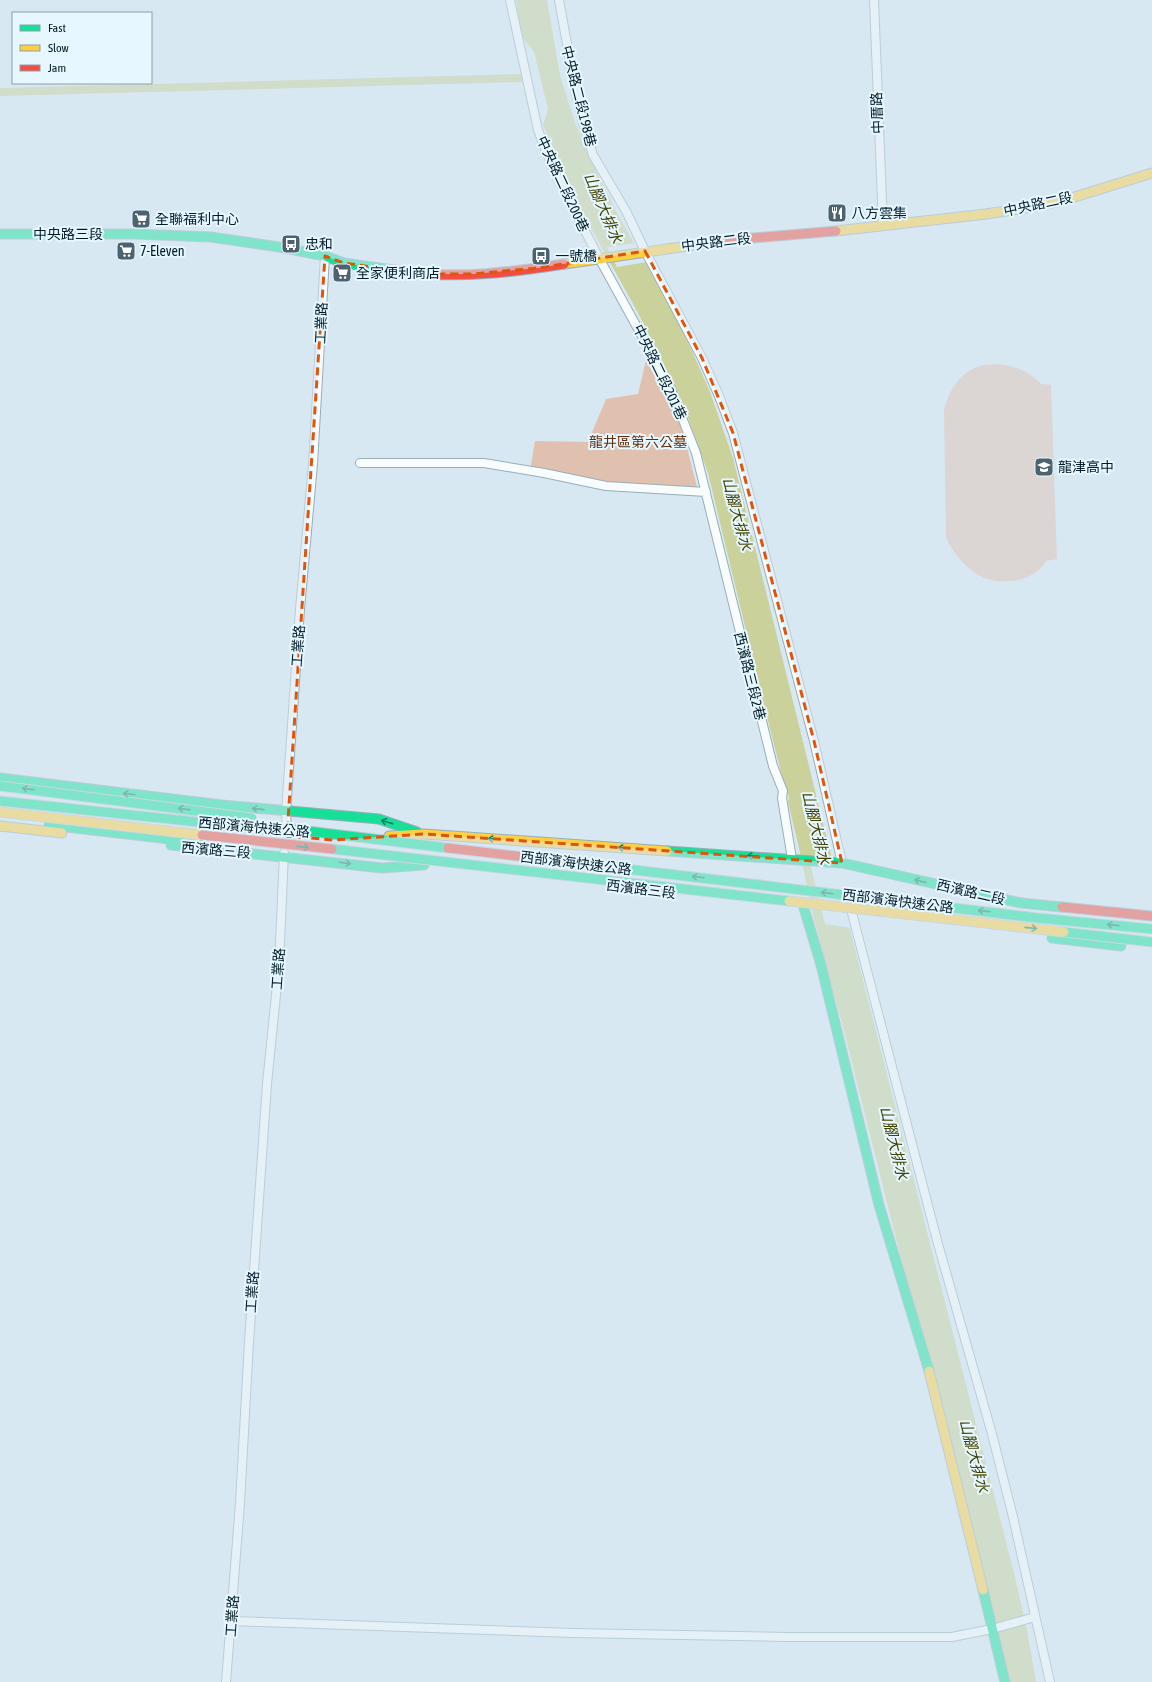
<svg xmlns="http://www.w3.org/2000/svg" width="1152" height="1682" font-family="'Asap Condensed','Noto Sans TC',sans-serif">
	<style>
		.green { fill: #e0c1af }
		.water { fill: #cad19b }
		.pier { fill: #d7e8f2 }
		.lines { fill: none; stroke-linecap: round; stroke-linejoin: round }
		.canal { stroke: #cad19b; stroke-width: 8 }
		.street-casing { stroke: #96aeba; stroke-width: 10 }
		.fast-casing { stroke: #96aeba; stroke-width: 11 }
		.slow-casing { stroke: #96aeba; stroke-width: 11 }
		.jam-casing { stroke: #96aeba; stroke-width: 11 }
		.street { stroke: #f9fcfd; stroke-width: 8 }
		.fast { stroke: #16e098; stroke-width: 9 }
		.slow { stroke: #ffcf43; stroke-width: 9 }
		.jam { stroke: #f24e42; stroke-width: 9 }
		.fast-bridge-casing { stroke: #b9c5cb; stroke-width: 11; stroke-linecap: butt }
		.slow-bridge-casing { stroke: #b9c5cb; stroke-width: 11; stroke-linecap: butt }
		.jam-bridge-casing { stroke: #b9c5cb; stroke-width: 11; stroke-linecap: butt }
		.fast-bridge { stroke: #16e098; stroke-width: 9 }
		.slow-bridge { stroke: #ffcf43; stroke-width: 9 }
		.jam-bridge { stroke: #f24e42; stroke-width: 9 }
		.oneway { stroke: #0c7e60 }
		.marked { fill: none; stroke: #dc560d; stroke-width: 3; stroke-dasharray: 8 5; stroke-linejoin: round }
		.labels { text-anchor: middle; stroke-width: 4; stroke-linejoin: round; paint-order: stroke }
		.street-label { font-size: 14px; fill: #011c28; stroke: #e7f7ff }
		.poi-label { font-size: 14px; fill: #011c28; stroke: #e7f7ff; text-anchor: start }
		.park-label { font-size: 14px; fill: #5f2f11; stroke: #e7f7ff }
		.water-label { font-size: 15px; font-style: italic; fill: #414200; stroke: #e7f7ff }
	</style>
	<rect width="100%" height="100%" fill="#d7e8f2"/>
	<path class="green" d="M646 360 681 424 697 487 673 489 585 485 530 471 535 441 588 442 606 399 638 394Z
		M1001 364C1017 367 1030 372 1041 384L1051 385 1057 559 1046 561C1033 584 995 587 975 573 962 563 952 552 946 537L944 410C949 389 962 369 985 365 990 364 996 365 1001 364Z"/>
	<path class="water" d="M516 0H547L560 75 575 123 593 164 617 213 672 310 692 351 710 392 733 458 823 823 1015 1577 1027 1630 1036 1682H1007L844 1031 814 920 799 848 788 802 789 797 781 772 765 709 708 473 682 401 637 311 576 201 543 125 548 109 534 52 522 37Z"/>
	<path class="pier" d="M636 243 647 262 617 267 607 247Z
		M809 859 836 863 852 928 825 924Z"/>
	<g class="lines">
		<path class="canal" d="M0 92 522 78"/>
		<g class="street-casing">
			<path id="street" d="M510 0 538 130 554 171 599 258 670 387 696 453 773 766 783 791 782 798 792 859
				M559 0 576 93 583 123 593 155 626 211 645 251 702 358 719 396 733 433 814 741 842 863
				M874 0 883 226
				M360 463H484L544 473 606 486 706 492
				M287 832 286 812 300 609 313 464 325 256
				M852 913 938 1244 992 1434 1013 1517 1050 1682
				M231 1621 573 1633 786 1637H952L992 1629 1035 1617
				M226 1682 240 1503 249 1342 267 1084 279 965 284 853"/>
		</g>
		<g class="fast-casing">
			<path id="fast" d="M0 234H134L211 237 279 247 325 256 344 263 407 272
				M0 778 222 805 379 819 417 832
				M49 825 178 840 200 839
				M171 845 382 868 424 865
				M667 851 842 863 1021 903 1062 907
				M804 908 821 965 879 1205 929 1371
				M1052 938 1121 946
				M983 1590 1005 1682"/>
		</g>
		<g class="slow-casing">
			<path id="slow" d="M836 231 986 214 1032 207 1065 200 1152 173
				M564 264 729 240
				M0 826 62 833
				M389 836 424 834 667 851
				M929 1371 983 1590"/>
		</g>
		<g class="jam-casing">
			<path id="jam" d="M729 240 836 231
				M407 272C459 279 513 272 564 264
				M1062 907 1152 916"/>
		</g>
		<use href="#street" class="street"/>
		<use href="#fast" class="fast"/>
		<use href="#slow" class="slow"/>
		<use href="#jam" class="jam"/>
		<g class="fast-bridge-casing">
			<path id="fast-bridge" d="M0 786 252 818
				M0 801 272 830 291 829 448 848
				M332 849 789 901
				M626 869 1038 918 1152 929
				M1064 932 1152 942"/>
		</g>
		<g class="slow-bridge-casing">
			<path id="slow-bridge" d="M0 812 202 835
				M789 901 1064 932"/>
		</g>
		<g class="jam-bridge-casing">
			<path id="jam-bridge" d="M202 835 332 849
				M448 848 626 869"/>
		</g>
		<use href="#fast-bridge" class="fast-bridge"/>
		<use href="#slow-bridge" class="slow-bridge"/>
		<use href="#jam-bridge" class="jam-bridge"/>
	</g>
	<defs><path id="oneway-shaft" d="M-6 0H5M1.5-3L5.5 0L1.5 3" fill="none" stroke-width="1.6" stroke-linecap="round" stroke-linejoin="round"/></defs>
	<g class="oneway">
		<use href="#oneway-shaft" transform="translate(28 789) rotate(-173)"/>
		<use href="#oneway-shaft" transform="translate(129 794) rotate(-173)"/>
		<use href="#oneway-shaft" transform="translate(184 809) rotate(-172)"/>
		<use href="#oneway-shaft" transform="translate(258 809) rotate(-174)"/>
		<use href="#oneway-shaft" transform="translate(387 822) rotate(-162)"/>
		<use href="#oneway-shaft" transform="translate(494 839) rotate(-176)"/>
		<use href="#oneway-shaft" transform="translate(303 847) rotate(6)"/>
		<use href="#oneway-shaft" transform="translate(624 848) rotate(-176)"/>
		<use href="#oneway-shaft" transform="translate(753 856) rotate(-176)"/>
		<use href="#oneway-shaft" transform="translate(345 863) rotate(7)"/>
		<use href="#oneway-shaft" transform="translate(698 877) rotate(-173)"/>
		<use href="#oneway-shaft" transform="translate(920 881) rotate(-167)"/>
		<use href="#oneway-shaft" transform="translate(827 893) rotate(-173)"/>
		<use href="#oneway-shaft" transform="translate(984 911) rotate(-173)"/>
		<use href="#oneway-shaft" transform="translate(1113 925) rotate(-174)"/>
		<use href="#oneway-shaft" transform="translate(1031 928) rotate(6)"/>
	</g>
	<path d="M0 0H1152V1682H0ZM645 251 702 358 733 433 814 741 842 863 424 834 333 840 287 836 325 256 344 263 422 274H473L538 268Z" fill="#d7e8f2" fill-opacity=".55" fill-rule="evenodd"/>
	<path class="marked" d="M645 251 702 358 733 433 814 741 842 863 424 834 333 840 287 836 325 256 344 263 422 274H473L538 268Z"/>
	<defs>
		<g id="restaurant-square" transform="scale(1)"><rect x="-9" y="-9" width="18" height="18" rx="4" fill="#4c636f" stroke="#e7f7ff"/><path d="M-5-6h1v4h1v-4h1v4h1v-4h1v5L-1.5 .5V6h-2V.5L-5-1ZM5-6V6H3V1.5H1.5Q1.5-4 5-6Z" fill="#fff"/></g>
		<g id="supermarket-square" transform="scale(1)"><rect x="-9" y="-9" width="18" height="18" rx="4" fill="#4c636f" stroke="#e7f7ff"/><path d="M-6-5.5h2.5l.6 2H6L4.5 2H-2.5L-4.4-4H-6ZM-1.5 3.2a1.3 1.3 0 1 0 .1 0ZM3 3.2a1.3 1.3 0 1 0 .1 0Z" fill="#fff"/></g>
		<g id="bus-square" transform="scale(1)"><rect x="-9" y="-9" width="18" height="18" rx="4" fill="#4c636f" stroke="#e7f7ff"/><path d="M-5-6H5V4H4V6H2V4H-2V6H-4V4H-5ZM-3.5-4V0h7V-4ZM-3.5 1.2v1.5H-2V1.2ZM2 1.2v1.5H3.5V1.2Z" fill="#fff"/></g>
		<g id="school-square" transform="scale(1)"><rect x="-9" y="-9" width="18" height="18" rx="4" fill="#4c636f" stroke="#e7f7ff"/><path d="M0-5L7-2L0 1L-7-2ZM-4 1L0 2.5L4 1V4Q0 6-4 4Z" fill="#fff"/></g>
	</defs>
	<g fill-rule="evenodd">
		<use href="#restaurant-square" x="837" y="213"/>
		<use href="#supermarket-square" x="141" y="219"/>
		<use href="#bus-square" x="291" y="244"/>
		<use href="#supermarket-square" x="126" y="251"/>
		<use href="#bus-square" x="541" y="256"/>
		<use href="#supermarket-square" x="342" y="273"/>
		<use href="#school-square" x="1044" y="467"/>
	</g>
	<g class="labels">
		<g class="street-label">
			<text transform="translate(579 96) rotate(76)" y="5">中央路二段198巷</text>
			<text transform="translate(877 113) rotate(-92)" y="5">中厝路</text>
			<text transform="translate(563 184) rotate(65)" y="5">中央路二段200巷</text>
			<text transform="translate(1038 204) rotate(-12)" y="5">中央路二段</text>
			<text x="68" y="239">中央路三段</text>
			<text transform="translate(716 242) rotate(-7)" y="5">中央路二段</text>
			<text transform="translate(321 323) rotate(-87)" y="5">工業路</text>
			<text transform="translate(660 372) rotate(64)" y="5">中央路二段201巷</text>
			<text transform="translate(298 646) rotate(-86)" y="5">工業路</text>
			<text transform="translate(750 676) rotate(76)" y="5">西濱路三段2巷</text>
			<text transform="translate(254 827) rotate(5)" y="5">西部濱海快速公路</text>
			<text transform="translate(216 850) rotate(5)" y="5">西濱路三段</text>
			<text transform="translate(576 863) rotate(7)" y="5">西部濱海快速公路</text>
			<text transform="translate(641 889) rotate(7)" y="5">西濱路三段</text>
			<text transform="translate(971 892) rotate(13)" y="5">西濱路二段</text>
			<text transform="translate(898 901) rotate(7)" y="5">西部濱海快速公路</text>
			<text transform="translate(278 969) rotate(-86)" y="5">工業路</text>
			<text transform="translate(252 1292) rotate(-86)" y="5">工業路</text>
			<text transform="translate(232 1616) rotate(-86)" y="5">工業路</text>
		</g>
		<g class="poi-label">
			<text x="851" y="218">八方雲集</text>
			<text x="155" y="224">全聯福利中心</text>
			<text x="305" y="249">忠和</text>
			<text x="140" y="256">7-Eleven</text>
			<text x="555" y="261">一號橋</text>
			<text x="356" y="278">全家便利商店</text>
			<text x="1058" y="472">龍津高中</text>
		</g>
		<g class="park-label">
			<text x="638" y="447">龍井區第六公墓</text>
		</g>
		<g class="water-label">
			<text transform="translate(603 208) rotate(67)" y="5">山腳大排水</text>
			<text transform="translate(737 514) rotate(75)" y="5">山腳大排水</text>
			<text transform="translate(816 828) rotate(76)" y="5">山腳大排水</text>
			<text transform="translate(894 1143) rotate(76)" y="5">山腳大排水</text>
			<text transform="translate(974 1456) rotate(75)" y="5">山腳大排水</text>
		</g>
	</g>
	<rect x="12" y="12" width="140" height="72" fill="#e7f7ff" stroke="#8b9fa9"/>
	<rect x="20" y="25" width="20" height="6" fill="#16e098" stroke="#8b9fa9"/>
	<text x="48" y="32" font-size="12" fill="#011c28">Fast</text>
	<rect x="20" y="45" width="20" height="6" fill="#ffcf43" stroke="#8b9fa9"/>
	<text x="48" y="52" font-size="12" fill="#011c28">Slow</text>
	<rect x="20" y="65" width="20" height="6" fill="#f24e42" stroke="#8b9fa9"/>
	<text x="48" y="72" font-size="12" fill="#011c28">Jam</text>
</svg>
